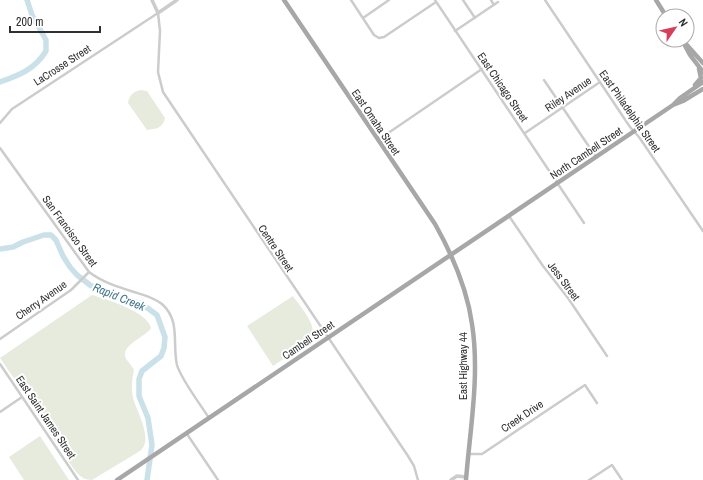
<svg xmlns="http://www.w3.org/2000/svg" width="703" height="480" font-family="'Archivo Narrow',sans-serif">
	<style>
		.green { fill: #e6ebde }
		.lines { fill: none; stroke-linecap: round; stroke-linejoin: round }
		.river { stroke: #cbe1e9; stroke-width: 5.5 }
		.minor { stroke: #ccc; stroke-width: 2.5 }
		.tertiary { stroke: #ccc; stroke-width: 3.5 }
		.primary { stroke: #a7a7a7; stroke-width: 4.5 }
		.labels { text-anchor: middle; stroke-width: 4; stroke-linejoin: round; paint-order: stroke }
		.street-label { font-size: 11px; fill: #2f2f2f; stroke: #fff }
		.water-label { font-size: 12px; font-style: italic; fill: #42778b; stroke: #fff }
	</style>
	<rect width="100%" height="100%" fill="#fff"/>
	<path class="green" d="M141 90 147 91 165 118C163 128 156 129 147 130L128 103C129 95 134 91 141 90Z
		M92 295C106 299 148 312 151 328 147 336 123 344 125 356 126 361 132 365 134 370 132 379 131 388 133 398 137 412 154 440 140 451L92 480C78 480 74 468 65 456L68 453 65 455 47 429 50 426 47 428 28 400 31 397 28 399 0 358Z
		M293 296C301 308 319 326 311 340L273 366 247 326Z
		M40 436 69 480H24L9 457Z"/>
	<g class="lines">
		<path class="river" d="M0 82C20 75 35 69 46 51V40L32 15 27 0
			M0 249 13 247 23 242 44 235H51L56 240 63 256 70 267 77 275 90 285 106 294 142 304 157 315 165 337 164 348 161 356 142 371 139 379V396L148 418 152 445 147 480"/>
		<path class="minor" d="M351 0 374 35 379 38 384 37 436 2
			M435 0 584 223
			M463 0 475 18
			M491 0 494 5
			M545 0 630 127 639 137 703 231
			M363 18 389 0
			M455 31 498 2
			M544 80 596 157
			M0 123 12 109 158 13 160 31 158 72 163 92 408 456 414 466 418 480
			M525 133 600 82
			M378 140 482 69
			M0 148 89 272C102 282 118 287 134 292 144 295 153 297 162 304 181 321 172 344 177 365 181 379 200 404 209 418
			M509 216 543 266 568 298 607 356
			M0 339 71 290 89 272
			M0 364 78 480
			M0 412 22 397
			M187 434 218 480
			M469 454H482L585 385 597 403
			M589 480 612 465 622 480"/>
		<path class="tertiary" d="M152 0 158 13 177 0
			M451 480 457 476 466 477"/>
		<path class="primary" d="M284 0 435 224C453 256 467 288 472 324 480 375 470 429 466 480
			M656 0 666 16
			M682 40 690 55 703 72
			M686 44 703 63
			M695 85 701 78 699 69
			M673 105 683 101 703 89
			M117 480 673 105 680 98 703 82"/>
	</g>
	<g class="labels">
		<g class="street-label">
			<text transform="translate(62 65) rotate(-33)" y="4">LaCrosse Street</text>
			<text transform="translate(503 87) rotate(56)" y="4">East Chicago Street</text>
			<text transform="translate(568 94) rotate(-34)" y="4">Riley Avenue</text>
			<text transform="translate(630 111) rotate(55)" y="4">East Philadelphia Street</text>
			<text transform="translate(376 122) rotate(56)" y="4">East Omaha Street</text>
			<text transform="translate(586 153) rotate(-34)" y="4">North Cambell Street</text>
			<text transform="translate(70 231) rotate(54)" y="4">San Francisco Street</text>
			<text transform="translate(276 248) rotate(56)" y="4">Centre Street</text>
			<text transform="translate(564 281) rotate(53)" y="4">Jess Street</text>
			<text transform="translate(41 300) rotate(-35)" y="4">Cherry Avenue</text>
			<text transform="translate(308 340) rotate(-34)" y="4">Cambell Street</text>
			<text transform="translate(463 366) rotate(-90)" y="4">East Highway 44</text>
			<text transform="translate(522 416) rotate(-34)" y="4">Creek Drive</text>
			<text transform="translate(46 417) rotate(56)" y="4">East Saint James Street</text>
		</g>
		<g class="water-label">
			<text transform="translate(119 297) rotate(22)" y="4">Rapid Creek</text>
		</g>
	</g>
	<g transform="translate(675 28) rotate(56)"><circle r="19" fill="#ffffff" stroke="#acacac"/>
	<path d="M0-3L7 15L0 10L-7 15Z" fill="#d83e5a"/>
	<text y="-6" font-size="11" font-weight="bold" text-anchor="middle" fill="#2f2f2f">N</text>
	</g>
	<path d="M10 26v6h90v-6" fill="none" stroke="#2f2f2f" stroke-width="2"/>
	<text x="16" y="26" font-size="12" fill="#2f2f2f" stroke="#ffffff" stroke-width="3" paint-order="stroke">200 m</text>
</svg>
